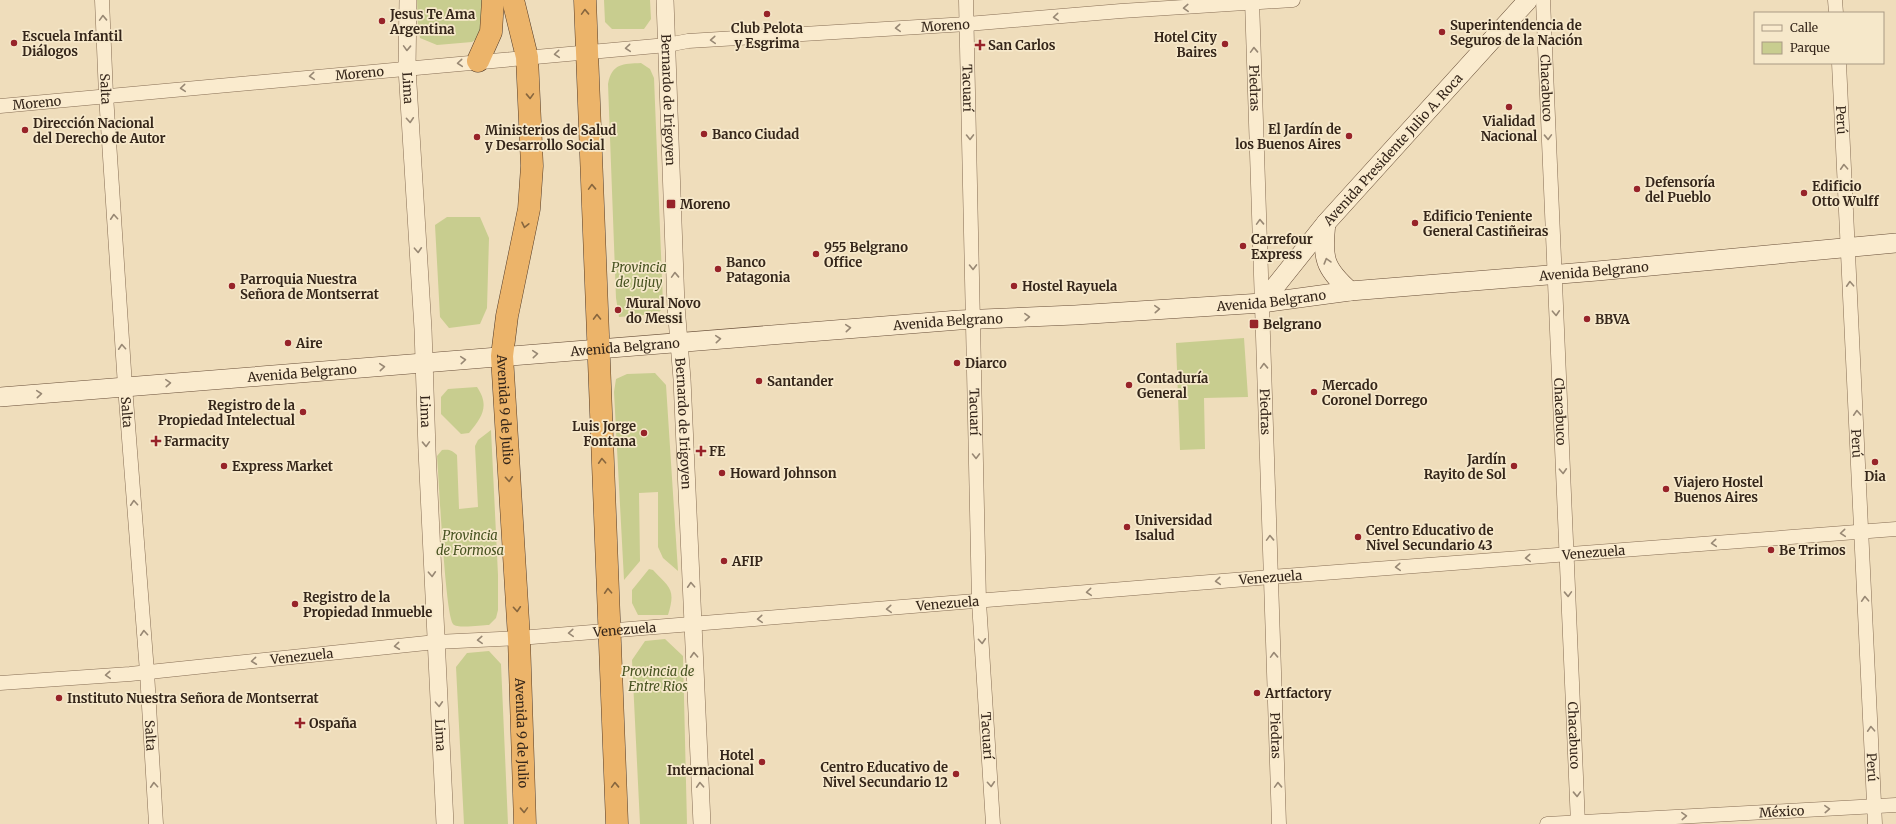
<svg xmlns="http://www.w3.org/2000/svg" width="1896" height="824" font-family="Merriweather,serif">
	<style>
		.green { fill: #c8cd8f }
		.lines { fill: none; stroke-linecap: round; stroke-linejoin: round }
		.minor-casing { stroke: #866d54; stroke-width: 15 }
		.tertiary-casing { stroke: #866d54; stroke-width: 18 }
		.secondary-casing { stroke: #684e38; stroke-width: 20 }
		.trunk-casing { stroke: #533b29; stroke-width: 23 }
		.minor { stroke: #faebce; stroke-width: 14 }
		.tertiary { stroke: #faebce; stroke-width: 17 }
		.secondary { stroke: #faebce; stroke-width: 19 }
		.trunk { stroke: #ecb46a; stroke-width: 22 }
		.oneway { stroke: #988874 }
		.oneway2 { stroke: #87663e }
		.poi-dot { fill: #972329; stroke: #f6e8ca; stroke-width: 1.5 }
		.labels { text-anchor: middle; stroke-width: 3.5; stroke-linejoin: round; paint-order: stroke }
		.poi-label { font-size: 13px; font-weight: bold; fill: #35261a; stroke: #f6e8ca; text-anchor: start }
		.street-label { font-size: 13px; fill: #35261a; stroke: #f6e8ca }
		.park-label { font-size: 13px; font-style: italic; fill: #475220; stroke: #f6e8ca }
	</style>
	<rect width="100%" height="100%" fill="#efddbb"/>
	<path class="green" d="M417 0H483V28L479 37 472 42 437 45 420 38 418 27Z
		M604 0H650L651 19 644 29H612L605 22Z
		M641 63 650 69 654 78 663 304 661 310 657 314 619 317 616 298 608 84C612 63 623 64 641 63Z
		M447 217H480L489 238 487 308 480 324 449 328 440 317 435 225Z
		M1244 338 1248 397 1204 398 1205 449 1180 450 1176 343Z
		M655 373 666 385 678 571 663 558 658 547V492L639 493 640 561 624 580 614 392 616 379 627 374Z
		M477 387C490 406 482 417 469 433L461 434 441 414V397L448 389Z
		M491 430 498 575V610L496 618 489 625C482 625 457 629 453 624 445 613 439 479 437 456L442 450C449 449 452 450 457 455L459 509 478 507 475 446 478 440Z
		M649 569 653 570C670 588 676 589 668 615H638L632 603V590Z
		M665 639 683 656 687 824H640L632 660 645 641Z
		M489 651 501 664 508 824H464L456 667 467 653Z"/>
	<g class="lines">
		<g class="minor-casing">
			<g id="minor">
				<path id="s1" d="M102 0 106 95 125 386 147 672 156 824"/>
				<path id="s2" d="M966 0 979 602 993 824"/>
				<path id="s3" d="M1252 0 1279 824"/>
				<path id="s4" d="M1543 0 1578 824"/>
				<path d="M1835 0 1836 13"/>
				<path id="s5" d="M1839 63 1875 824"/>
				<path id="s6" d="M0 106 667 45 688 41 967 24 1121 11 1293 0"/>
				<path id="s7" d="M0 683 130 674 436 642 519 638 1271 577 1896 529"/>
				<path id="s8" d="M1547 824 1896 805"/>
			</g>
		</g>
		<g class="tertiary-casing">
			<g id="tertiary">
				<path id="s9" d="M408 0 407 68 423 329 427 450 445 824"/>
				<path id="s10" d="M665 0 676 306 682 379 702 824"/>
			</g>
		</g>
		<g class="secondary-casing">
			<g id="secondary">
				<path d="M1326 223C1322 258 1324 268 1350 291"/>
				<path id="s11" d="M1262 303 1326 223 1528 0"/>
				<path id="s12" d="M0 397 959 320 1075 315 1262 303 1350 291 1597 271 1896 243"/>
			</g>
		</g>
		<g class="trunk-casing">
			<g id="trunk">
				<path id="s13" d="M513 0 527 57 532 166 529 209 507 316 502 356 519 638 525 824"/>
				<path d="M585 0 617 824"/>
				<path d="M478 61 491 32 493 0"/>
			</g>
		</g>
		<use href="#minor" class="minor"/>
		<use href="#tertiary" class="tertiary"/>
		<use href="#secondary" class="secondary"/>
		<use href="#trunk" class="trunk"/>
	</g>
	<defs><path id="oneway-chevron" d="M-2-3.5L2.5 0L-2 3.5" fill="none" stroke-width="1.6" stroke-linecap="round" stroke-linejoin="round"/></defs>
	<g class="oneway">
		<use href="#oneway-chevron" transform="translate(1186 8) rotate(177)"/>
		<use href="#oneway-chevron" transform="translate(1056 17) rotate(175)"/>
		<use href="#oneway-chevron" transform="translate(103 18) rotate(-92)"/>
		<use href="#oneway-chevron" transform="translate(898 28) rotate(176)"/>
		<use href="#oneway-chevron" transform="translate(713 40) rotate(176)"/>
		<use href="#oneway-chevron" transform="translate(407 48) rotate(92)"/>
		<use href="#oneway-chevron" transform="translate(628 48) rotate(175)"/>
		<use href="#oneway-chevron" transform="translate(1254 50) rotate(-92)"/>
		<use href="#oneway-chevron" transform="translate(557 54) rotate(175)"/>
		<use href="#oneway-chevron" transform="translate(460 63) rotate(175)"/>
		<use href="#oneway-chevron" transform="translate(312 76) rotate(175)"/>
		<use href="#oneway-chevron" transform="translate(183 88) rotate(175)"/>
		<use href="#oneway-chevron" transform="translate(410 120) rotate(86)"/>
		<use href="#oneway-chevron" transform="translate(970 137) rotate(89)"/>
		<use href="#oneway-chevron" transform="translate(1548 137) rotate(88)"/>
		<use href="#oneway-chevron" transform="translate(1844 167) rotate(-93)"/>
		<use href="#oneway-chevron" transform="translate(114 217) rotate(-94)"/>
		<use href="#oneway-chevron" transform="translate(1260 222) rotate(-92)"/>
		<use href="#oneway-chevron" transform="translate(418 250) rotate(87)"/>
		<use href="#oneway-chevron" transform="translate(1327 261) rotate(-106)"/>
		<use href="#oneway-chevron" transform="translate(973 267) rotate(89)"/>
		<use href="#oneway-chevron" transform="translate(675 275) rotate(-92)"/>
		<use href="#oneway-chevron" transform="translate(1850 284) rotate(-93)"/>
		<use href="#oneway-chevron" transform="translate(1157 309) rotate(-4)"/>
		<use href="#oneway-chevron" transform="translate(1556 313) rotate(87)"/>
		<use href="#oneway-chevron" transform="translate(1027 317) rotate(-2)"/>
		<use href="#oneway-chevron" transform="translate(848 328) rotate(-5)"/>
		<use href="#oneway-chevron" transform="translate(718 339) rotate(-5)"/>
		<use href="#oneway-chevron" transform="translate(122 347) rotate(-94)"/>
		<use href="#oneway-chevron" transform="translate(535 354) rotate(-5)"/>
		<use href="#oneway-chevron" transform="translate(463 360) rotate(-5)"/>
		<use href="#oneway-chevron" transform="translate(1264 366) rotate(-92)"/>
		<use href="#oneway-chevron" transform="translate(382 367) rotate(-5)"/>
		<use href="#oneway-chevron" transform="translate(168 383) rotate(-4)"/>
		<use href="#oneway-chevron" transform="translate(39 394) rotate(-5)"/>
		<use href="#oneway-chevron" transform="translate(1857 413) rotate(-93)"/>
		<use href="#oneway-chevron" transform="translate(426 444) rotate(88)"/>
		<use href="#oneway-chevron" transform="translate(976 456) rotate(89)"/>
		<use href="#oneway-chevron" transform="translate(1563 471) rotate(87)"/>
		<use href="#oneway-chevron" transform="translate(134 503) rotate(-94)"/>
		<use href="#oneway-chevron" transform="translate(1843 533) rotate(175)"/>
		<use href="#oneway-chevron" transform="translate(1270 538) rotate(-92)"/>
		<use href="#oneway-chevron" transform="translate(1714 543) rotate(175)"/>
		<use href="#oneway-chevron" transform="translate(1528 558) rotate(176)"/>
		<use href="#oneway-chevron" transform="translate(1398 567) rotate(176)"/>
		<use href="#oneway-chevron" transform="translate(432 574) rotate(87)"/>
		<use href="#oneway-chevron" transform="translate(1218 581) rotate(175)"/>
		<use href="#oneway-chevron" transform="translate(691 585) rotate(-93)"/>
		<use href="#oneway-chevron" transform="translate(1089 592) rotate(175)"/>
		<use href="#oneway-chevron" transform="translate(1568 594) rotate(88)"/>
		<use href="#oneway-chevron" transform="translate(1865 599) rotate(-93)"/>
		<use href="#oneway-chevron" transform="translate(889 609) rotate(176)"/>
		<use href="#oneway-chevron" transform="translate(760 619) rotate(176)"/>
		<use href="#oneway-chevron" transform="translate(144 633) rotate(-94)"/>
		<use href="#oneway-chevron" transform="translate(571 633) rotate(176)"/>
		<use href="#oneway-chevron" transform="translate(480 640) rotate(177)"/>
		<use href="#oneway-chevron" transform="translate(982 641) rotate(86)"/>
		<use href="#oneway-chevron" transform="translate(397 646) rotate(174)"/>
		<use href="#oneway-chevron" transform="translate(694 655) rotate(-93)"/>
		<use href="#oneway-chevron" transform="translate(1274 655) rotate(-92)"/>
		<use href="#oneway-chevron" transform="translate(254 661) rotate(174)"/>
		<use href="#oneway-chevron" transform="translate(108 675) rotate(176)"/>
		<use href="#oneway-chevron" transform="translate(439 704) rotate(87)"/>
		<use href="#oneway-chevron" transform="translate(1871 729) rotate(-93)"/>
		<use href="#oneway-chevron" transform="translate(991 784) rotate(86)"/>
		<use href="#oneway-chevron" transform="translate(154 785) rotate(-94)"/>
		<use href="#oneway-chevron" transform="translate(700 785) rotate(-93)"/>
		<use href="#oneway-chevron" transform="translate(1278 785) rotate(-92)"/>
		<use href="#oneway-chevron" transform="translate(1577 794) rotate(88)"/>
		<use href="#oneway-chevron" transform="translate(1827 809) rotate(-3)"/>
		<use href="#oneway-chevron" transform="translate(1684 816) rotate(-3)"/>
	</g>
	<g class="oneway2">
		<use href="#oneway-chevron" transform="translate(585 12) rotate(-92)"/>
		<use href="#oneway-chevron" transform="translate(530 96) rotate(88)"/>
		<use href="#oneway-chevron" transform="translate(592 187) rotate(-92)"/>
		<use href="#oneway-chevron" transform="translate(525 225) rotate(102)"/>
		<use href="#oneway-chevron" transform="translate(597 317) rotate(-91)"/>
		<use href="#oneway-chevron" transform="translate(602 461) rotate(-93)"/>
		<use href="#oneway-chevron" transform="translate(509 479) rotate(86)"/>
		<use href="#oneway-chevron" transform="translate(608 591) rotate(-93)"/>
		<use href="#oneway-chevron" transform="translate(517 609) rotate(86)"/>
		<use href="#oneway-chevron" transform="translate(615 785) rotate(-92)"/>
		<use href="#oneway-chevron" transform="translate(524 810) rotate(88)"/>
	</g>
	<g class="poi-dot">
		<circle cx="767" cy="14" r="4"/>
		<circle cx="382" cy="21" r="4"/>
		<circle cx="1442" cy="32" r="4"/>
		<circle cx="14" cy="43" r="4"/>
		<circle cx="1225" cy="44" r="4"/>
		<path d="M978 39h4v4h4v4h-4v4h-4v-4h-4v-4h4z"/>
		<circle cx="1509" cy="107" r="4"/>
		<circle cx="25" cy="130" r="4"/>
		<circle cx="704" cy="134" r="4"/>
		<circle cx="1349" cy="136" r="4"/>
		<circle cx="477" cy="137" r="4"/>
		<circle cx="1637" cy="189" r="4"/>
		<circle cx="1804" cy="193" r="4"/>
		<rect x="666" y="199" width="10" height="10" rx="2"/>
		<circle cx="1415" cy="223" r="4"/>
		<circle cx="1243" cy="246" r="4"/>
		<circle cx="816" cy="254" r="4"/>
		<circle cx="718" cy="269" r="4"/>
		<circle cx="232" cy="286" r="4"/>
		<circle cx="1014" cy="286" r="4"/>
		<circle cx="618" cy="310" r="4"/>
		<circle cx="1587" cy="319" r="4"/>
		<rect x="1249" y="319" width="10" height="10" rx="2"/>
		<circle cx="288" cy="343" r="4"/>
		<circle cx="957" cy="363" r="4"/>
		<circle cx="759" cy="381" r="4"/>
		<circle cx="1129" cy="385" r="4"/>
		<circle cx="1314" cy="392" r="4"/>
		<circle cx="303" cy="412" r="4"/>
		<circle cx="644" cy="433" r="4"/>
		<path d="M154 435h4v4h4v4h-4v4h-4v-4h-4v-4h4z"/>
		<path d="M699 445h4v4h4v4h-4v4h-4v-4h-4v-4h4z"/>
		<circle cx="1875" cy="462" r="4"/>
		<circle cx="224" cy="466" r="4"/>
		<circle cx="1514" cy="466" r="4"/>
		<circle cx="722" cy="473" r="4"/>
		<circle cx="1666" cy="489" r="4"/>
		<circle cx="1127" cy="527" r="4"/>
		<circle cx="1358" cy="537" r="4"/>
		<circle cx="1771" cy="550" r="4"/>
		<circle cx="724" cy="561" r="4"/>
		<circle cx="295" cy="604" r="4"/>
		<circle cx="1257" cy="693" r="4"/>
		<circle cx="59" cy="698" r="4"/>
		<path d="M298 717h4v4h4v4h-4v4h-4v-4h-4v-4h4z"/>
		<circle cx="762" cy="762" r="4"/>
		<circle cx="956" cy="774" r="4"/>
	</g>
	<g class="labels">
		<g class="poi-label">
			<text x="390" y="19">Jesus Te Ama<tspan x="390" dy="15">Argentina</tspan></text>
			<text x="1450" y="30">Superintendencia de<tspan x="1450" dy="15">Seguros de la Nación</tspan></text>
			<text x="767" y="33" text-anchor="middle">Club Pelota<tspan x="767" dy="15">y Esgrima</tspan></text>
			<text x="22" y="41">Escuela Infantil<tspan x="22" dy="15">Diálogos</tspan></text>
			<text x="1217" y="42" text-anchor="end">Hotel City<tspan x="1217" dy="15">Baires</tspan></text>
			<text x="988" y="50">San Carlos</text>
			<text x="1509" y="126" text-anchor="middle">Vialidad<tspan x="1509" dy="15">Nacional</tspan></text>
			<text x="33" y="128">Dirección Nacional<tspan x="33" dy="15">del Derecho de Autor</tspan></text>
			<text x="1341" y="134" text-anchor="end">El Jardín de<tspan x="1341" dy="15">los Buenos Aires</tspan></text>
			<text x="485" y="135">Ministerios de Salud<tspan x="485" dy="15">y Desarrollo Social</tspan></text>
			<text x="712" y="139">Banco Ciudad</text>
			<text x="1645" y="187">Defensoría<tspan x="1645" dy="15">del Pueblo</tspan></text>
			<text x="1812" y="191">Edificio<tspan x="1812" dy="15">Otto Wulff</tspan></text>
			<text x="680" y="209">Moreno</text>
			<text x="1423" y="221">Edificio Teniente<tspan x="1423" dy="15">General Castiñeiras</tspan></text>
			<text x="1251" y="244">Carrefour<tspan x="1251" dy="15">Express</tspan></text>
			<text x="824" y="252">955 Belgrano<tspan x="824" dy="15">Office</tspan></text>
			<text x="726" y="267">Banco<tspan x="726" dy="15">Patagonia</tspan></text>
			<text x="240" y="284">Parroquia Nuestra<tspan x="240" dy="15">Señora de Montserrat</tspan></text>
			<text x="1022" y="291">Hostel Rayuela</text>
			<text x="626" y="308">Mural Novo<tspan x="626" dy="15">do Messi</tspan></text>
			<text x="1595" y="324">BBVA</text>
			<text x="1263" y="329">Belgrano</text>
			<text x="296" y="348">Aire</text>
			<text x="965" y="368">Diarco</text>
			<text x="1137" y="383">Contaduría<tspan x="1137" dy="15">General</tspan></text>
			<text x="767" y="386">Santander</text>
			<text x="1322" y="390">Mercado<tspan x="1322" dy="15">Coronel Dorrego</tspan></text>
			<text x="295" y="410" text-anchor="end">Registro de la<tspan x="295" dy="15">Propiedad Intelectual</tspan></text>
			<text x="636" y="431" text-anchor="end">Luis Jorge<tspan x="636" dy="15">Fontana</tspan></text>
			<text x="164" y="446">Farmacity</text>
			<text x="709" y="456">FE</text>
			<text x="1506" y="464" text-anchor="end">Jardín<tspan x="1506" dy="15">Rayito de Sol</tspan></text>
			<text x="232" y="471">Express Market</text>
			<text x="730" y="478">Howard Johnson</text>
			<text x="1875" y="481" text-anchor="middle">Dia</text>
			<text x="1674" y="487">Viajero Hostel<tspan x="1674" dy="15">Buenos Aires</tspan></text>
			<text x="1135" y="525">Universidad<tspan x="1135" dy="15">Isalud</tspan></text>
			<text x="1366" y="535">Centro Educativo de<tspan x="1366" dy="15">Nivel Secundario 43</tspan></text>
			<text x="1779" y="555">Be Trimos</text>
			<text x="732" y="566">AFIP</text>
			<text x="303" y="602">Registro de la<tspan x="303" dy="15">Propiedad Inmueble</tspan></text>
			<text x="1265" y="698">Artfactory</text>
			<text x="67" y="703">Instituto Nuestra Señora de Montserrat</text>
			<text x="309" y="728">Ospaña</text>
			<text x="754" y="760" text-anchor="end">Hotel<tspan x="754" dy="15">Internacional</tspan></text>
			<text x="948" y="772" text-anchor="end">Centro Educativo de<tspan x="948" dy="15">Nivel Secundario 12</tspan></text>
		</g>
		<g class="street-label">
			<text dy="5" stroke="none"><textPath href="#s6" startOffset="949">Moreno</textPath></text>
			<text dy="5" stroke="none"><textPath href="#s6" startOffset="361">Moreno</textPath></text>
			<text dy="5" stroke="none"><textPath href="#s9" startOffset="88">Lima</textPath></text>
			<text dy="5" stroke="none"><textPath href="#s2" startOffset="88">Tacuarí</textPath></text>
			<text dy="5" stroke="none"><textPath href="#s3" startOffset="88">Piedras</textPath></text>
			<text dy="5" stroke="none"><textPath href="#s4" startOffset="88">Chacabuco</textPath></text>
			<text dy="5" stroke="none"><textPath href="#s1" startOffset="89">Salta</textPath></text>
			<text dy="5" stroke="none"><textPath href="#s10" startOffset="100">Bernardo de Irigoyen</textPath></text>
			<text dy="5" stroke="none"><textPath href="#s6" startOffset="37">Moreno</textPath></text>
			<text dy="5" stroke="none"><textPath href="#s5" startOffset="57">Perú</textPath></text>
			<text dy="5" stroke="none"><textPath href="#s11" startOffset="202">Avenida Presidente Julio A. Roca</textPath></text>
			<text dy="5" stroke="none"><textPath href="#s12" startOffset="1599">Avenida Belgrano</textPath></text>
			<text dy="5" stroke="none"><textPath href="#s12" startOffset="1275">Avenida Belgrano</textPath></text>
			<text dy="5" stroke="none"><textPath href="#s12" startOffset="951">Avenida Belgrano</textPath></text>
			<text dy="5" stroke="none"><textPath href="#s12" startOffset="627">Avenida Belgrano</textPath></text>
			<text dy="5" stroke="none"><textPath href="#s12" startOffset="303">Avenida Belgrano</textPath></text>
			<text dy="5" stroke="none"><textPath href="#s13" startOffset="414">Avenida 9 de Julio</textPath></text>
			<text dy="5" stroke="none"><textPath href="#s1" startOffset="413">Salta</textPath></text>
			<text dy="5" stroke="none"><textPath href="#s9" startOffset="412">Lima</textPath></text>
			<text dy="5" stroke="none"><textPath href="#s2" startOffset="412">Tacuarí</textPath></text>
			<text dy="5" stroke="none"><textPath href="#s3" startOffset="412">Piedras</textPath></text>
			<text dy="5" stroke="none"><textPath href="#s4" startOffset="412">Chacabuco</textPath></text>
			<text dy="5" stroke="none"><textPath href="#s10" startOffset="424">Bernardo de Irigoyen</textPath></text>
			<text dy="5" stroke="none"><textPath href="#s5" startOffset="381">Perú</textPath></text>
			<text dy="5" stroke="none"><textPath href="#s7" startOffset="1599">Venezuela</textPath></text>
			<text dy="5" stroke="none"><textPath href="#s7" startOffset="1275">Venezuela</textPath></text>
			<text dy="5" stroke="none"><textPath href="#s7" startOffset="951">Venezuela</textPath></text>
			<text dy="5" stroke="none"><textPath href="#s7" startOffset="627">Venezuela</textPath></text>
			<text dy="5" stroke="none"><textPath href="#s7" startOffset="303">Venezuela</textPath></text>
			<text dy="5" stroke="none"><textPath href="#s13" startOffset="738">Avenida 9 de Julio</textPath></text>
			<text dy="5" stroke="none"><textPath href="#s1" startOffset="737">Salta</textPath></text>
			<text dy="5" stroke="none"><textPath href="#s9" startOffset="736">Lima</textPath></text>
			<text dy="5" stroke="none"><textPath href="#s2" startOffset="736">Tacuarí</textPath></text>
			<text dy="5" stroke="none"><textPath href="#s3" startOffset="736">Piedras</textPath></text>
			<text dy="5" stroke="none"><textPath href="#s4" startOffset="736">Chacabuco</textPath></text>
			<text dy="5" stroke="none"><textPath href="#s5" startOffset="705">Perú</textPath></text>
			<text dy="5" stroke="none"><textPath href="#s8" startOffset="235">México</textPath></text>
		</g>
		<g class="park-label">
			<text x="639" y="272">Provincia<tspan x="639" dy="15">de Jujuy</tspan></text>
			<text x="470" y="540">Provincia<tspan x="470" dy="15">de Formosa</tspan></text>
			<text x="658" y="676">Provincia de<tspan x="658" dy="15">Entre Rios</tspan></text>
		</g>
	</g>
	<rect x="1754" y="12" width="130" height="52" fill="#f6e8ca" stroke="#a99a84"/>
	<rect x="1762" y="25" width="20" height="6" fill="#faebce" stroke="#a99a84"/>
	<text x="1790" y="32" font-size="12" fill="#35261a">Calle</text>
	<rect x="1762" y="42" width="20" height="12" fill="#c8cd8f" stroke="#a99a84"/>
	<text x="1790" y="52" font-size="12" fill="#35261a">Parque</text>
</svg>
